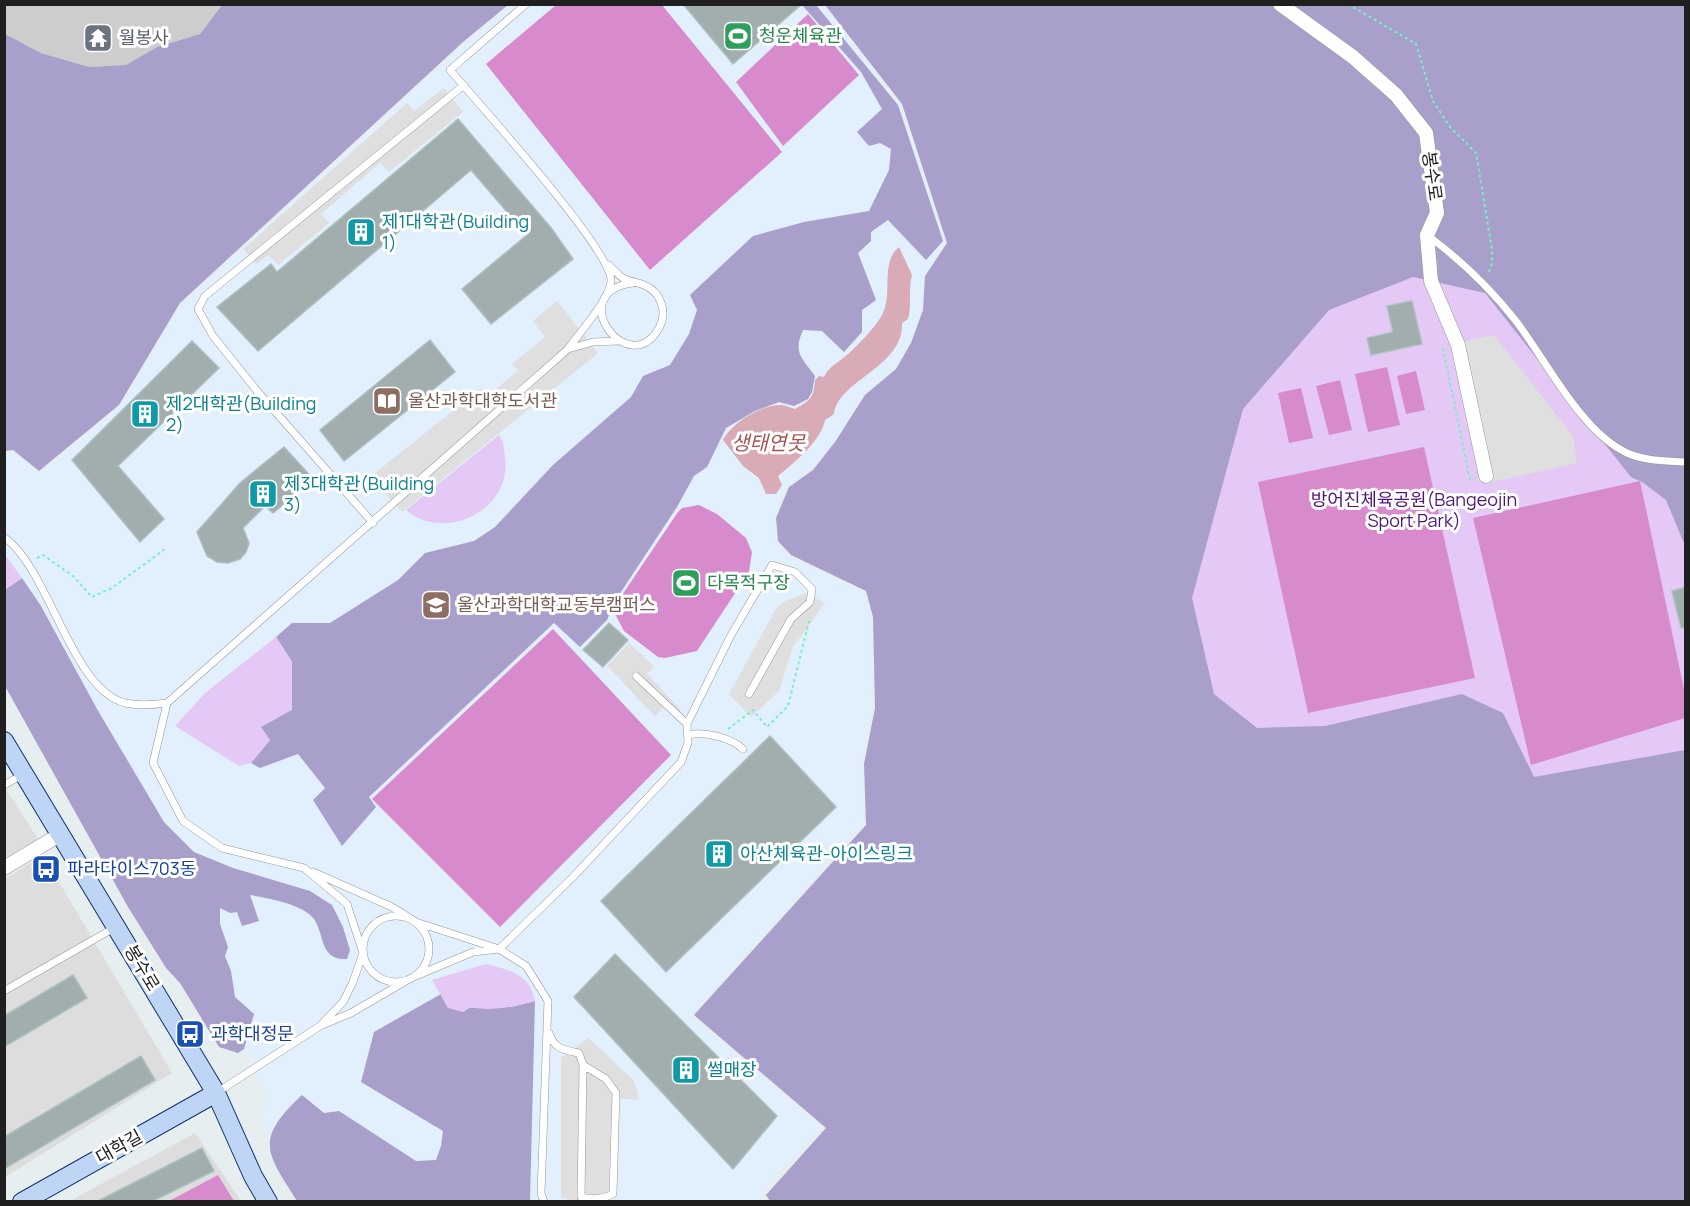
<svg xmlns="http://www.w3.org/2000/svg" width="1690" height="1206" font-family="Manrope,'Noto Sans KR',sans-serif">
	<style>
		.residential { fill: #ddd }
		.education { fill: #e2effd }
		.religious { fill: #cdcdcd }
		.forest { fill: #a99fcb }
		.park { fill: #e4c8f5 }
		.pitch { fill: #d88bcc }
		.parking { fill: #dfdfdf }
		.water { fill: #d9abb6 }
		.building { fill: #a2aead; stroke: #aac0bf; stroke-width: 1.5 }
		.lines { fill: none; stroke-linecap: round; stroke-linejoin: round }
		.lane-casing { stroke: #969696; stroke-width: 8 }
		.street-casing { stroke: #969696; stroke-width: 15 }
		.secondary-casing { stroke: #0e316f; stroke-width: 20 }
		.path { stroke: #78efc4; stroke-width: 2; stroke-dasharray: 3 3; stroke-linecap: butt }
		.lane { stroke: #fff; stroke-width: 7 }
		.street { stroke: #fff; stroke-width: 14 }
		.secondary { stroke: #bfd5f5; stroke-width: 18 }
		.labels { text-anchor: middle; stroke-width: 6; stroke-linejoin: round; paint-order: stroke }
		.leisure-label { font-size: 18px; fill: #27864d; stroke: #fff; text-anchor: start }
		.worship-label { font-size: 18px; fill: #5b616d; stroke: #fff; text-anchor: start }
		.street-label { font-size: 18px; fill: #1f1f1f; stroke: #fff }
		.culture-label { font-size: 18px; fill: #0d838f; stroke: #fff; text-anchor: start }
		.education-label { font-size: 18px; fill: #785e54; stroke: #fff; text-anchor: start }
		.park-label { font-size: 18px; fill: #511576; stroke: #fff }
		.transit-label { font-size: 18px; fill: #164399; stroke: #fff; text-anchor: start }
		.water-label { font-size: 20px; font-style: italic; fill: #a85653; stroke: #fff }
	</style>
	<rect width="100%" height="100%" fill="#e7eeef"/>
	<path class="residential" d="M4 786 38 839 5 858H4Z
		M43 855 172 1073 5 1177V879Z
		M195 1133 241 1201 68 1202Z"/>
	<path class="education" d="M512 5H823L900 105 946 242 924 276 922 311 910 343 894 369 864 395 835 442 811 469 788 486 774 518 776 543 791 557 864 593 870 617 872 708 862 763 864 822 691 1016 821 1127 760 1194 765 1201H297L274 1164 268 1148 269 1133 263 1119 267 1093 244 1050 238 1053 219 1047 180 983 166 968 128 907 5 686 4 454 13 453 39 473 120 406 181 304 466 42Z"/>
	<path class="religious" d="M4 5H222L200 34 157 47 127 65 89 67 41 53 5 34Z"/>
	<path class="forest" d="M222 5H508L463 42 180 303 119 405 39 471 13 450 5 451V34L41 53 89 67 126 65 157 47 200 34Z
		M802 5H816L898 105 943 241 926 260 888 220 871 232V241L858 253 876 300 862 310V332L844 352 822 331 803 330C793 352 801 357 815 376L812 392 808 399 794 406 779 402 755 411 726 428 707 467 694 476 677 507 615 601 607 620 580 647 554 623 369 797 376 807 342 846 313 800 325 788 298 754 260 768 251 763 270 740 260 727 292 662 276 637 292 623H330L398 580 425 553 474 541 495 527 553 465 631 397 643 376 670 365 689 334 697 310 690 295 753 236 804 222 869 211 889 170 891 149 880 143 869 146 857 132 882 109 861 72Z
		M825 5H1685V1201H770L766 1195 826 1128 694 1015 866 825 864 764 875 708 873 617 866 591 791 555 778 541 776 518 789 487 813 470 835 442 865 395 896 369 911 343 923 310 925 276 947 243 902 104Z
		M22 578 41 606 97 709 164 822 194 852 233 868 310 891 332 905 343 927 350 950 347 959C316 961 327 928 309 914 293 902 269 899 250 895L259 921 242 926 237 912 230 913 220 908V924L228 947 225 956 231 971 235 997 254 1014 244 1049 238 1053 219 1047 180 983 166 968 128 907 5 686 4 590Z
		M441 994 448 1008 511 1007 535 1001 530 1201H297C266 1152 254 1140 302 1095L324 1113 339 1111 416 1161 436 1160 441 1146 443 1131 361 1082 374 1032Z"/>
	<path class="park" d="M1413 277 1485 293 1631 477 1642 482 1666 500 1686 548 1685 750 1534 777 1503 713 1462 694 1325 726 1257 728 1214 694 1192 598 1243 409 1329 310Z
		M499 435C504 441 504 449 505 457 513 510 444 543 406 510Z
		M5 555 22 578 5 590H4Z
		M276 637 292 662V710L261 727 270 740 251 763 239 766 175 726 205 693Z
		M486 964C510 970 530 974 535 1001 515 1006 492 1012 471 1007L463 1012 448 1008 432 980Z"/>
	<path class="pitch" d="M556 5H662L782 152 650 270 486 64Z
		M808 14 859 75 783 146 736 82Z
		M1387 367 1400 425 1368 432 1355 374Z
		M1416 371 1425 410 1406 414 1397 376Z
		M1340 380 1352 430 1329 435 1316 386Z
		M1301 388 1313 438 1289 443 1278 393Z
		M1424 447 1475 678 1308 713 1258 482Z
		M1640 481 1685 694V718L1531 765 1473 518Z
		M699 505 717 514 746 538 752 552 749 572 697 651 665 658 658 657 624 631 614 612 618 601 678 512 682 508Z
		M553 629 671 755 500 927 372 799Z
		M218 1175 234 1201H169Z"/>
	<path class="parking" d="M444 88 463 112 389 172 380 163 321 214 329 223 278 265 269 255 256 264 243 249 407 103 414 111Z
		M557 301 598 353 402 512 370 477 482 388 488 395 518 371 512 364 545 337 533 321Z
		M1494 335 1573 436 1577 463 1483 484 1457 355 1466 341Z
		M806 593 825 603 793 647 779 691 751 717 729 694 777 607 785 601Z
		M629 643 654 666 647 674 681 710 674 717 664 707 655 716 607 666Z
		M589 1038 633 1080 638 1092V1100L612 1098 608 1201H571L561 1197V1058Z"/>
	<path class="water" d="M899 247 912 275C908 290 912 305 908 319L902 323C904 367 838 380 834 414L825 420C821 441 795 462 778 476L782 485 776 494H766L759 478 743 466 723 440C732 423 761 405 781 405 785 405 791 408 795 409 810 401 814 397 815 380L819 376 824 377C829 366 838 363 847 355 858 345 876 327 883 313 893 292 880 263 899 247Z"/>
	<path class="building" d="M683 4H802L733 64Z
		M458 119 552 229 573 259 491 324 462 289 527 235 471 170 258 351 217 307 271 264 277 272Z
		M1412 301 1422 344 1371 355 1367 338 1393 332 1387 306Z
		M430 340 455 372 344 461 320 430Z
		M192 341 219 368 118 466 164 519 140 542 72 460Z
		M284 447 314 480 273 513 265 506 243 528 249 543 246 552 240 559 228 563 217 562 207 556 197 532 240 483Z
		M1686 587V628H1681L1672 591Z
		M609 623 628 640 603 667 583 650Z
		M770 736 836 807 666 972 601 901Z
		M615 954 777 1116 733 1169 574 997Z
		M73 975 87 998 4 1047V1016Z
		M141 1056 155 1080 4 1169V1137Z
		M202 1148 214 1171 151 1202H96Z"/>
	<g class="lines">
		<g class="lane-casing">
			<path id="lane" d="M1427 235C1461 260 1490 288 1516 321 1546 360 1581 432 1627 453 1645 461 1666 461 1686 462
				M609 265C613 269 618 275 623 278 630 282 637 282 644 285 661 292 668 312 659 328 629 382 562 292 633 283
				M568 349 593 342 619 341
				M373 523 258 392 213 336 198 309 205 296 464 85
				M4 537C50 570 71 689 125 703 139 706 153 705 167 703
				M687 724 730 637 772 565 795 572 812 589 810 602 791 619 749 694
				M689 735C704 731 732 738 743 749
				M4 785 22 775
				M313 872 392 907 416 922 499 949 573 877 681 762 688 743 687 724 636 676
				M363 949a33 33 0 1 1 66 0a33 33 0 1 1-66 0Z
				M4 991 114 928
				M320 1026 343 1002 353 982 363 953 347 904 304 868 222 848 183 821 153 763 167 703 568 349C579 333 612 297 611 280 610 248 478 103 450 70L526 4
				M549 1033C554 1049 564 1050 579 1053L583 1065 581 1197C592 1200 603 1199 613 1194L616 1093 606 1079 583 1065
				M216 1093 320 1026 351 1013 411 978 473 952 499 949 526 966 548 1001 541 1193 544 1202"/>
		</g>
		<g class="street-casing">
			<path id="street" d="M1280 4 1353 57 1396 95 1426 133 1437 213 1427 235 1431 281 1458 345 1486 476
				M4 868 61 834"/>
		</g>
		<g class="secondary-casing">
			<path id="secondary" d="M4 741 216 1093 253 1176 268 1202
				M22 1202 216 1093"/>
		</g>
		<path class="path" d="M1348 4 1416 44 1433 101 1450 127 1476 153 1492 249V263L1488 275
			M1443 348 1470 480 1474 479
			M37 558 43 555 73 576 92 597 112 588 165 549
			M728 729 753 710 767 727 788 706 810 617"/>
		<use href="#lane" class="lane"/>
		<use href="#street" class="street"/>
		<use href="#secondary" class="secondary"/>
	</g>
	<defs>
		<g id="stadium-square" transform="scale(1.5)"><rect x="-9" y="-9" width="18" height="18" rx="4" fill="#2e9e5b" stroke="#fff"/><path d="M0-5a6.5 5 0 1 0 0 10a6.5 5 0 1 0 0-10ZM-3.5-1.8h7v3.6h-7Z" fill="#fff"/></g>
		<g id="temple-square" transform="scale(1.5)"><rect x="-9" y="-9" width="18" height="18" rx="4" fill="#6b7280" stroke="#fff"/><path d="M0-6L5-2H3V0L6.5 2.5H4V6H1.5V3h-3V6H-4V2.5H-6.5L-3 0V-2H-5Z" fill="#fff"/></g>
		<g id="building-square" transform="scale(1.5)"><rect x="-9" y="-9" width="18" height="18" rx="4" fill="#0f9aa8" stroke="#fff"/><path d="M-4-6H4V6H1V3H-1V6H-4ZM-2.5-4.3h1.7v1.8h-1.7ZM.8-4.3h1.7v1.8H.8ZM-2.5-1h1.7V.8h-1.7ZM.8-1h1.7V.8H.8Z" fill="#fff"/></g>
		<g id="library-square" transform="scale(1.5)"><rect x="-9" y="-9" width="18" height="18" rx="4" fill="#8d6e63" stroke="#fff"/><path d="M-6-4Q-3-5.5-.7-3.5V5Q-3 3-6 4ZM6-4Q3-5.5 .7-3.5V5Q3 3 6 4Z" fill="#fff"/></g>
		<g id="university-square" transform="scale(1.5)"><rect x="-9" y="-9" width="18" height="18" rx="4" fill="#8d6e63" stroke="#fff"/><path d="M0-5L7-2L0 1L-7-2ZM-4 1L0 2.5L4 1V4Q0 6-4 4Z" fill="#fff"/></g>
		<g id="bus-square" transform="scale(1.5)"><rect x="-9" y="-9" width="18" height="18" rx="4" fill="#1a4fb4" stroke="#fff"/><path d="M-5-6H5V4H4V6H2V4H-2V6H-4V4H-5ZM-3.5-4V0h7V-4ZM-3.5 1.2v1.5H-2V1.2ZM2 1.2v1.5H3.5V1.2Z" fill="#fff"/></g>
	</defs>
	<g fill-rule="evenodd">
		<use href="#stadium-square" x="738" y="36"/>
		<use href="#temple-square" x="98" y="38"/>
		<use href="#building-square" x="361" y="232"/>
		<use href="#library-square" x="387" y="401"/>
		<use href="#building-square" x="145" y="414"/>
		<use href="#building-square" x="263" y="494"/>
		<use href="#stadium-square" x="686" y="583"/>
		<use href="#university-square" x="436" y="605"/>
		<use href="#building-square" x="719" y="854"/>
		<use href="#bus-square" x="46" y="869"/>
		<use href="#bus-square" x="190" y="1034"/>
		<use href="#building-square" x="686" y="1070"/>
	</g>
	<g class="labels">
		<g class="leisure-label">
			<text x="759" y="42">청운체육관</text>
			<text x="707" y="589">다목적구장</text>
		</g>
		<g class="worship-label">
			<text x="119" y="44">월봉사</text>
		</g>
		<g class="street-label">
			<text transform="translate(1432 176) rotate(82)" y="6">봉수로</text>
			<text transform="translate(142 968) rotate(59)" y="6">봉수로</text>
			<text transform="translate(119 1147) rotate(-29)" y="6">대학길</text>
		</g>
		<g class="culture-label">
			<text x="382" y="228">제1대학관(Building<tspan x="382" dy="21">1)</tspan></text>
			<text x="166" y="410">제2대학관(Building<tspan x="166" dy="21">2)</tspan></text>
			<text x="284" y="490">제3대학관(Building<tspan x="284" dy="21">3)</tspan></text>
			<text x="740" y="860">아산체육관-아이스링크</text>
			<text x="707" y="1076">썰매장</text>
		</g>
		<g class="education-label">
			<text x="408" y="407">울산과학대학도서관</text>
			<text x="457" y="611">울산과학대학교동부캠퍼스</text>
		</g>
		<g class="park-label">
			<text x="1414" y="506">방어진체육공원(Bangeojin<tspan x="1414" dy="21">Sport Park)</tspan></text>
		</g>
		<g class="transit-label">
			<text x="67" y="875">파라다이스703동</text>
			<text x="211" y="1040">과학대정문</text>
		</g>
		<g class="water-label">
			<text x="768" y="450">생태연못</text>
		</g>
	</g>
	<rect width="1690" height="1206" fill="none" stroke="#1f1f1f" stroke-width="12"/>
</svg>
